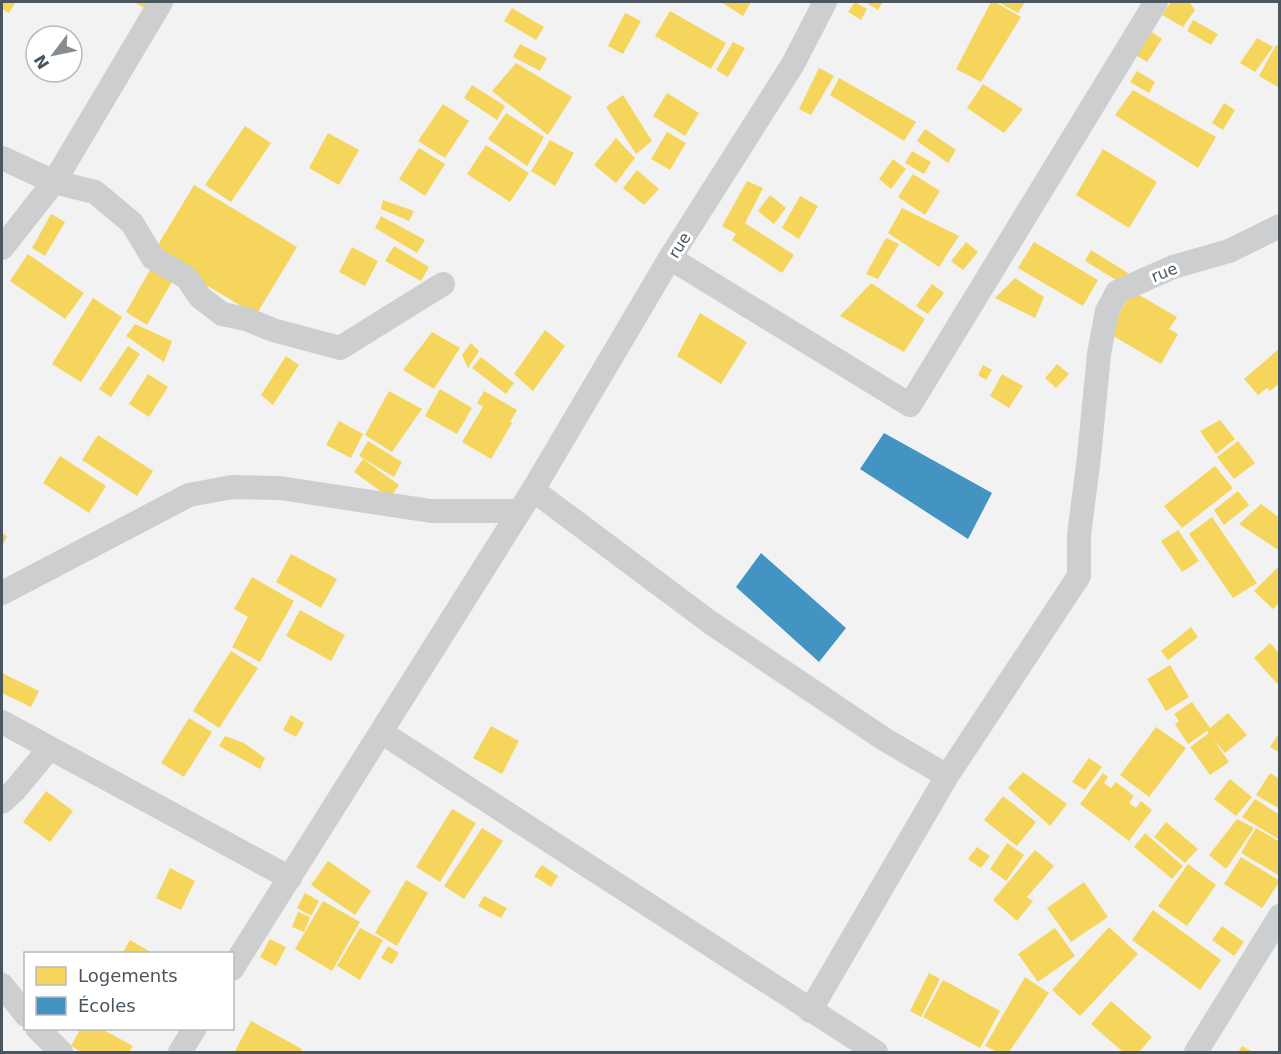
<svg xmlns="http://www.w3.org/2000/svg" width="1281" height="1054" font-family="'DejaVu Sans',sans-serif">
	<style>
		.homes { fill: #f6d55c }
		.schools { fill: #4393c3 }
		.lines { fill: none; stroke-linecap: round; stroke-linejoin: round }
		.street { stroke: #ccced0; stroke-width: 24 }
		.labels { text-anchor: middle; stroke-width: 6; stroke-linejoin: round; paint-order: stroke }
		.street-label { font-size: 16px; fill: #4a555e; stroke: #fff }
	</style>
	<rect width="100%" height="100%" fill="#f2f2f2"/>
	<path class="homes" d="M2 2H16L9 13 2 9Z
		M134 2H151L146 9Z
		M721 2H751L743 16Z
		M855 2 867 9 861 20 848 12Z
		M869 2H883L878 10 868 4Z
		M991 2H995L1021 17 981 82 956 69Z
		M998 2H1025L1018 13Z
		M1171 2H1191L1190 3 1195 10 1183 27 1162 15Z
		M512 8 544 27 536 40 504 21Z
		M670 11 726 43 711 69 655 36Z
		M625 13 641 21 623 54 608 46Z
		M1193 20 1218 34 1211 45 1187 31Z
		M1149 30 1162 39 1147 62 1134 54Z
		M1257 38 1273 47 1255 72 1240 63Z
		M733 42 745 48 728 77 716 70Z
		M520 44 547 58 540 71 513 57Z
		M1276 45 1280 46V88L1259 76Z
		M516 63 572 97 548 135 492 91Z
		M819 68 834 76 811 115 799 109Z
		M1137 71 1155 82 1149 93 1130 82Z
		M839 78 916 122 904 141 830 95Z
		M983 84 1023 109 1004 133 967 108Z
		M472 85 505 106 497 120 464 98Z
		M1133 90 1216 137 1198 168 1115 115Z
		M667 93 699 113 685 136 653 116Z
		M623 95 652 141 636 154 606 107Z
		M1224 103 1235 110 1223 130 1212 123Z
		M443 104 469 121 445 158 418 141Z
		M506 113 544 137 527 166 488 139Z
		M245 126 271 143 231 202 205 185Z
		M925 129 956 150 948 163 917 141Z
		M667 132 686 143 670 170 651 159Z
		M328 133 359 150 339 185 309 168Z
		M616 138 635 158 616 183 594 165Z
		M550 140 574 153 555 186 531 171Z
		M486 145 529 173 510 202 467 174Z
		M419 148 445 164 425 196 399 179Z
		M1103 149 1157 182 1129 228 1076 195Z
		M912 151 931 162 924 174 905 163Z
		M893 159 906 169 891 189 879 179Z
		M637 170 659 189 644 205 623 188Z
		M913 174 940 191 925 215 898 197Z
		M747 181 763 188 745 223 794 255 782 273 732 240 736 234 722 226Z
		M194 185 297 247 256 315 153 253Z
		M770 195 786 208 774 224 758 211Z
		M800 196 818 206 799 239 782 228Z
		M383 200 414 211 409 221 381 209Z
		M902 208 959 236 939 267 888 233Z
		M51 214 65 222 45 256 32 248Z
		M381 216 425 240 417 253 375 228Z
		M886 238 899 244 878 279 866 274Z
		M966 242 978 252 963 270 951 261Z
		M1034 242 1098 280 1083 306 1018 268Z
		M394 246 429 267 421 281 385 261Z
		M352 247 378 261 365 286 339 272Z
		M1091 250 1128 273 1121 283 1085 261Z
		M28 254 84 293 65 319 10 281Z
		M154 263 176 275 147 325 126 312Z
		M1015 278 1044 297 1035 318 995 298Z
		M871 283 925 319 904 352 840 316Z
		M932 284 944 293 928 314 916 306Z
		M1132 291 1177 317 1169 329 1178 334 1161 364 1108 333Z
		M93 298 122 317 81 382 52 364Z
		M700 313 747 342 721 384 677 356Z
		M135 324 172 341 164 362 126 336Z
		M545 330 565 346 533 391 514 374Z
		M432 332 460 348 434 389 403 370Z
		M471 343 479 351 468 368 462 355Z
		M128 346 140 354 111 397 99 389Z
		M1280 348V383L1270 391 1267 388 1258 395 1244 379Z
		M286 356 299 365 273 405 261 395Z
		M481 357 514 383 506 394 472 368Z
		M1057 364 1069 374 1056 388 1045 378Z
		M983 365 992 370 986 380 978 375Z
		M148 374 168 387 149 417 129 404Z
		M1002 374 1023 386 1009 408 990 396Z
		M440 389 472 408 457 434 425 416Z
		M389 391 422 409 392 452 365 435Z
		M484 391 517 410 510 422 512 423 491 459 462 442 483 407 477 403Z
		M1220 420 1235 439 1216 454 1200 431Z
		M339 421 363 434 351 458 326 445Z
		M98 435 153 471 137 496 82 460Z
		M368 441 402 462 394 477 359 456Z
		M1238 441 1255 463 1234 479 1217 457Z
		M60 456 106 486 89 513 43 483Z
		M363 459 399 485 390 498 354 472Z
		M1215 466 1233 488 1182 528 1164 506Z
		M1238 491 1249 505 1224 525 1214 510Z
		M1261 504 1280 518V551L1239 524Z
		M1212 517 1257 583 1233 598 1189 534Z
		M1178 530 1199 561 1182 572 1161 541Z
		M2 533 7 536 2 547Z
		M291 554 337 579 321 608 276 582Z
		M1280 565V602L1273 609 1254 591Z
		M252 577 294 601 260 662 232 647 248 617 234 609Z
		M300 610 345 635 331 661 286 636Z
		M1191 627 1198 637 1168 660 1161 651Z
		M1270 643 1280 654V687L1254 658Z
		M231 651 258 668 219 728 193 711Z
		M1170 665 1189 697 1166 711 1147 679Z
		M2 673 39 691 31 707 2 693Z
		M1192 702 1210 728 1228 713 1247 735 1225 753 1213 739 1229 762 1210 775 1190 747 1209 733 1207 731 1188 744 1175 724 1179 721 1174 714Z
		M291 715 304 723 296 737 283 730Z
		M189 718 212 732 184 777 161 763Z
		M491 726 519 741 502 774 473 758Z
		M1156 727 1186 748 1149 797 1120 775Z
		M1280 732V753L1270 747Z
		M225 736 244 743 265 758 260 769 219 746Z
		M1089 758 1102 767 1085 790 1072 782Z
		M1023 772 1067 804 1050 826 1008 788Z
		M1103 773 1108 777 1104 783 1111 788 1116 782 1134 796 1129 803 1136 808 1141 801 1152 810 1129 841 1080 804Z
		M1270 773 1280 779V809L1256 795Z
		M1230 779 1252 797 1236 816 1214 799Z
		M46 791 73 811 50 842 23 822Z
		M1003 796 1036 822 1017 846 984 820Z
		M1255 799 1280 815V840L1242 817Z
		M452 809 476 823 440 882 416 867Z
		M1237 819 1254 828 1226 869 1209 855Z
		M1166 822 1198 849 1185 863 1154 837Z
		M482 828 503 841 464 899 444 886Z
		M1256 828 1280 842V876L1241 853Z
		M1145 833 1183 866 1172 879 1134 847Z
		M1007 843 1024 855 1006 881 990 869Z
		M977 847 990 856 981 868 968 859Z
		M1035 850 1054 866 1027 897 1033 901 1017 921 993 900Z
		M1241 857 1280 881 1262 908 1224 884Z
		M328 861 371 891 355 915 311 885Z
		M1188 864 1216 885 1187 926 1158 906Z
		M542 865 558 876 551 887 534 876Z
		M170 868 195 881 181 910 156 898Z
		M406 880 428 893 397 946 375 933Z
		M1084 882 1108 917 1071 942 1047 908Z
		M305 893 319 901 311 916 297 908Z
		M484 896 507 908 501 918 478 906Z
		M323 901 360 922 332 971 295 949Z
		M1153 910 1221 960 1200 990 1132 940Z
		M298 912 310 917 304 932 292 927Z
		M1222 926 1244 942 1234 956 1212 940Z
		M1109 927 1138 954 1080 1016 1052 990Z
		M360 928 383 940 360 980 337 966Z
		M1055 928 1075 956 1038 982 1018 954Z
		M270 939 286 947 276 966 260 957Z
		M130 940 154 954H122Z
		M388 946 399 953 392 964 381 958Z
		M929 973 940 979 921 1017 910 1011Z
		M1025 977 1049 993 1009 1052H998L985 1046Z
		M943 980 1000 1011 980 1048 923 1017Z
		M1111 1001 1152 1037 1139 1052H1123L1091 1024Z
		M251 1021 302 1049 300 1052H237L235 1051Z
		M81 1028H100L133 1046 129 1052H82L71 1046Z
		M1242 1046 1253 1052H1238Z"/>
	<path class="schools" d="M884 433 992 493 968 539 860 469Z
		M761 553 846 628 819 662 736 587Z"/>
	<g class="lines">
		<path class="street" d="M2 158 54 182 95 192 132 223 153 258 187 278 200 297 222 314 246 319 273 330 340 348 443 284
			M2 248 54 182 161 2
			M670 258 910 405 1156 2
			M533 490 711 623 884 739 947 776
			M2 593 189 495 232 487 280 488 431 511H519
			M2 722 290 878
			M381 732 876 1052
			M2 802 14 791 49 749
			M232 969 533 490 670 258 793 64 825 2
			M2 985 26 1015
			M810 1011 947 776 1079 576V535L1089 457 1099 354 1107 311 1117 292 1173 267 1229 251 1280 226
			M37 1028 61 1052
			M180 1052 195 1028
			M1196 1052 1280 916"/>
	</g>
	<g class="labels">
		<g class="street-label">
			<text transform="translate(679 245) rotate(-58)" y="6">rue</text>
			<text transform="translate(1164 272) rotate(-22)" y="6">rue</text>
		</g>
	</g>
	<rect width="1281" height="1054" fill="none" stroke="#4a555e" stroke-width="6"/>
	<rect x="24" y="952" width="210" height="78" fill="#ffffff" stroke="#b7bbbf" stroke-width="1.5"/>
	<rect x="36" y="967" width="30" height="18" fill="#f6d55c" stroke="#b7bbbf" stroke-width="1.5"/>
	<text x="78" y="982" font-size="18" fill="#4a555e">Logements</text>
	<rect x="36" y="997" width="30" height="18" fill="#4393c3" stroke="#b7bbbf" stroke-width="1.5"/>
	<text x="78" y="1012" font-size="18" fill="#4a555e">Écoles</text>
	<g transform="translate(54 54) rotate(238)"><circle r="28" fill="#ffffff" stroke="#b7bbbf" stroke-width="1.5"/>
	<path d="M0-4.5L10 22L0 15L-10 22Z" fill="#858c92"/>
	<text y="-9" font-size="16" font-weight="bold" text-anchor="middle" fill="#4a555e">N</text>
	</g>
</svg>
